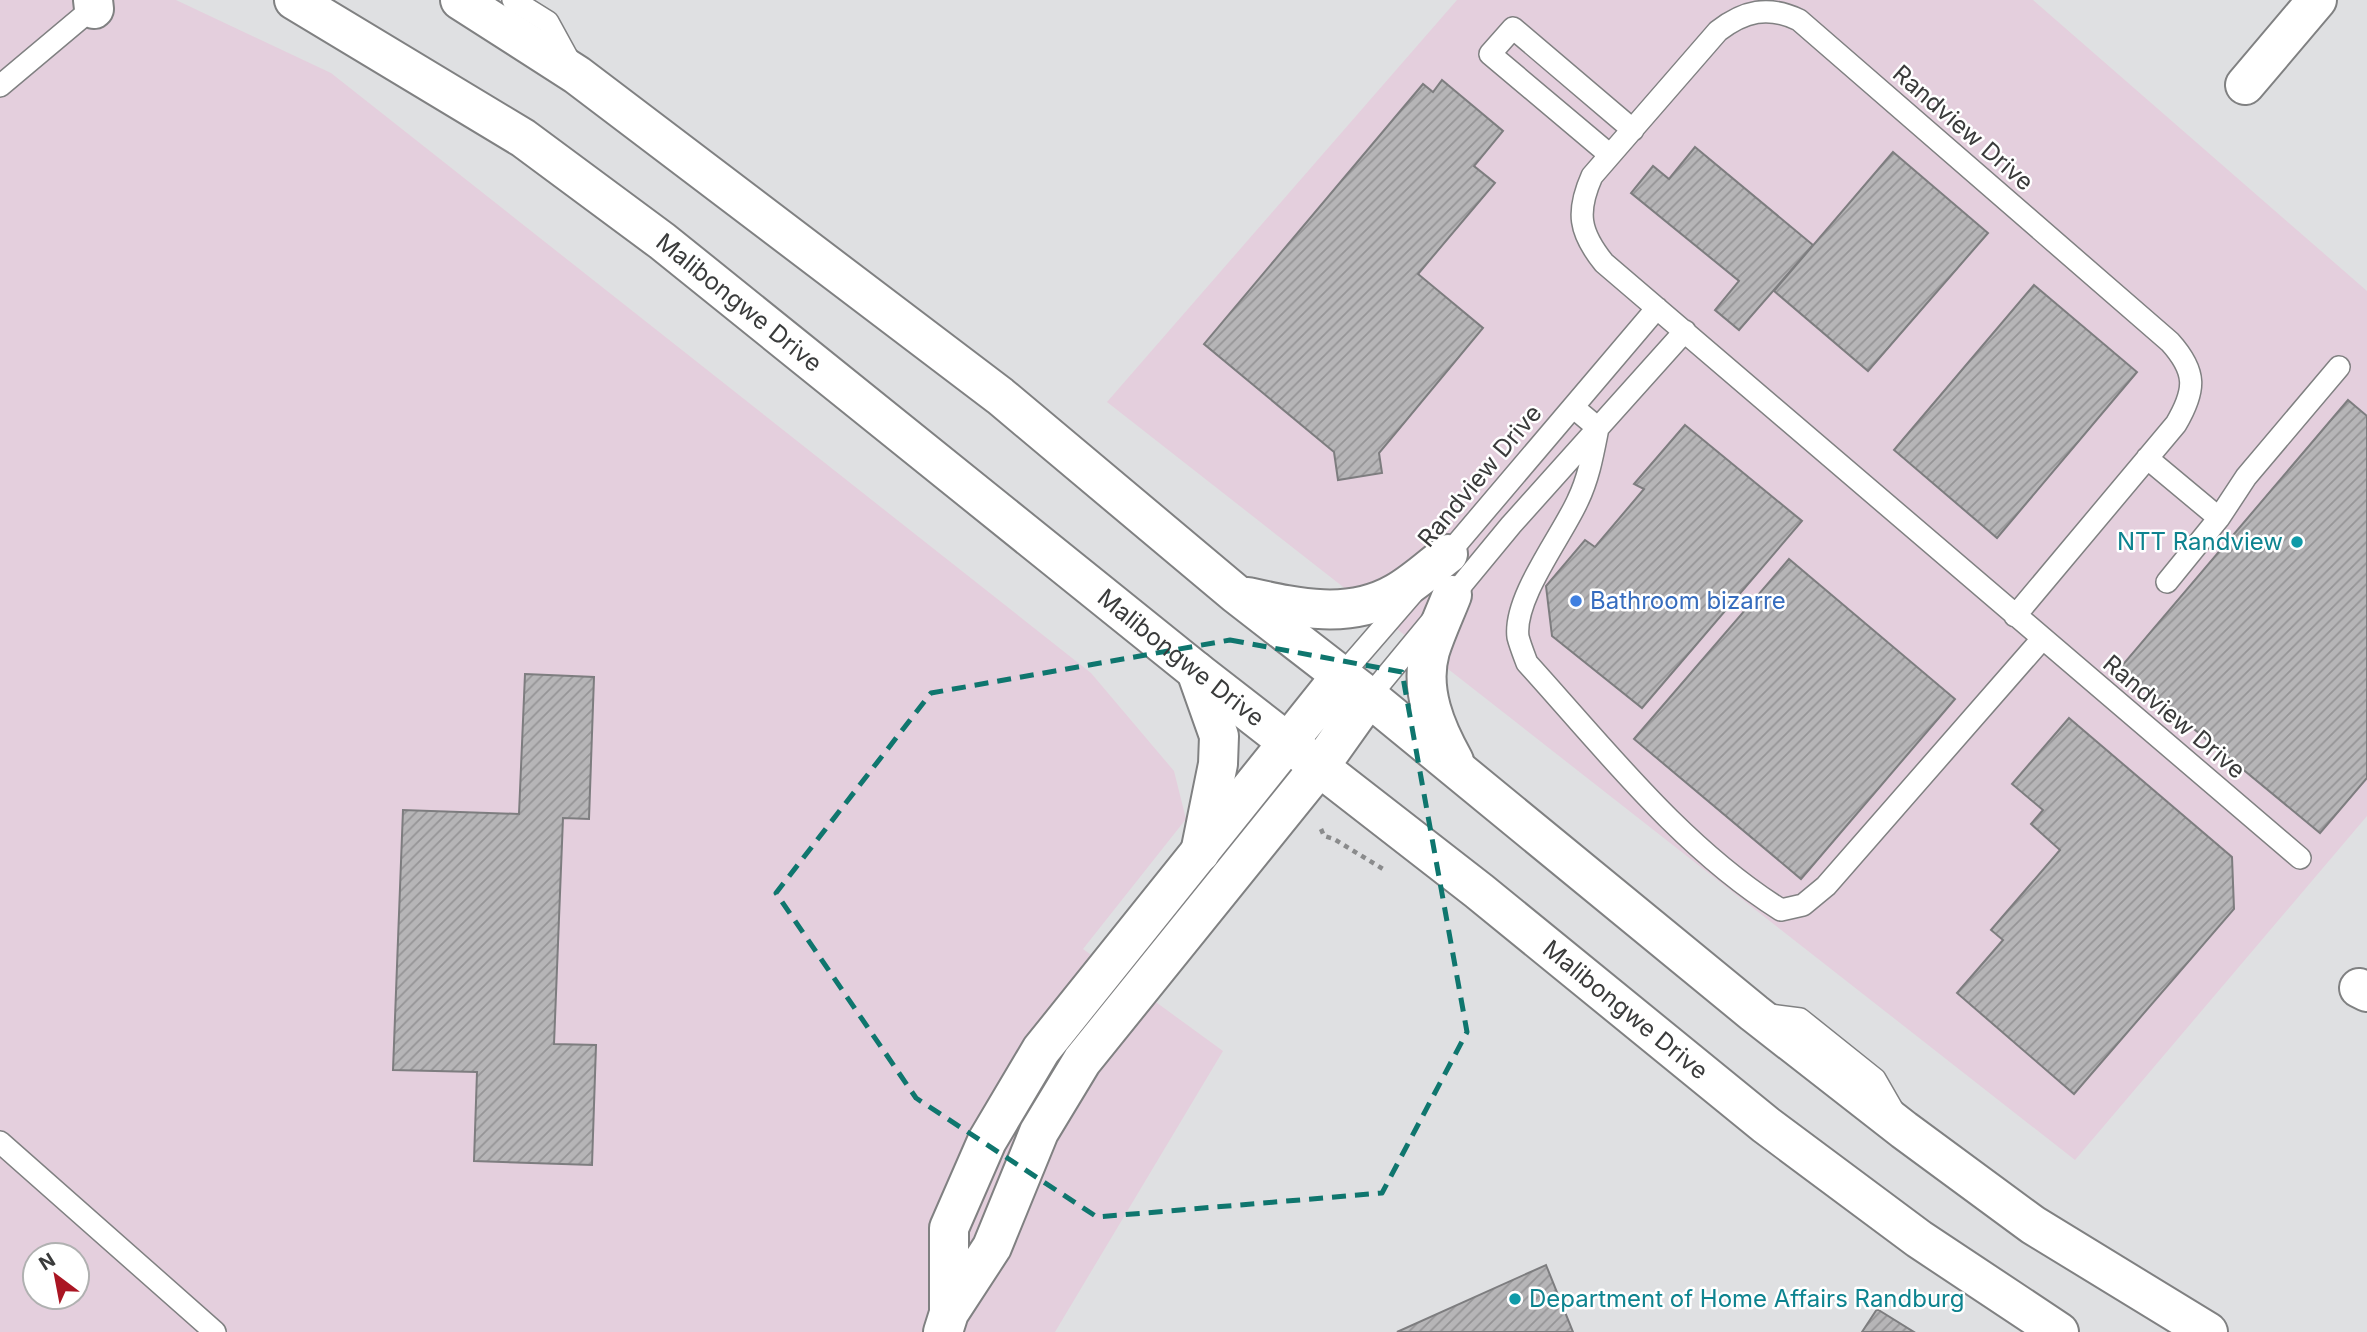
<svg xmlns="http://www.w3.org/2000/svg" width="2367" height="1332" font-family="Inter,sans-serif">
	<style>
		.industrial { fill: #e4cfdd; fill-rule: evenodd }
		.building { fill: url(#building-hatch); stroke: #7d7d7f; stroke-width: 2 }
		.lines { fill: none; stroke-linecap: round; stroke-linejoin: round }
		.service-casing { stroke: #808182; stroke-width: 24 }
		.minor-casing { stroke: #808182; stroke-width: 42 }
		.secondary-casing { stroke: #808182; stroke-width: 42 }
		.path { stroke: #8a8b8c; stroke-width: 4.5; stroke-dasharray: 5 5; stroke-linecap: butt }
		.service { stroke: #fff; stroke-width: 21 }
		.minor { stroke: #fff; stroke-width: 38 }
		.secondary { stroke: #fff; stroke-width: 38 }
		.marked { fill: none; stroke: #0f766e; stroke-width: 5; stroke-dasharray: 14 9; stroke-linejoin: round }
		.culture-dot { fill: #0f9aa8; stroke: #fff; stroke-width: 2.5 }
		.shop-dot { fill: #3f7fe0; stroke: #fff; stroke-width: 2.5 }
		.labels { text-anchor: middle; stroke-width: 5; stroke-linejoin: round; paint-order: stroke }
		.street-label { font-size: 24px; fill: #3a3b3b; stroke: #fff }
		.culture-label { font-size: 24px; fill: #0d838f; stroke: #fff; text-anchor: end }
		.shop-label { font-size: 24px; fill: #366cbe; stroke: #fff; text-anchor: start }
	</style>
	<defs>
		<pattern id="building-hatch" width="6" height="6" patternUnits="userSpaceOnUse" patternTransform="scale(1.75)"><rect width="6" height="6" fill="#b6b5b7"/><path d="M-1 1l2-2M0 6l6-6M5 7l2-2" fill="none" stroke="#959496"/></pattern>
	</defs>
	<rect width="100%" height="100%" fill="#dfe0e2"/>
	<path class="industrial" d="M0 0H176L331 73 1091 673 1174 771 1186 819 1083 949 1223 1051 1055 1332H0ZM35 1255H77V1297H35Z
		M1457 0H2033L2367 291V816L2075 1160 1107 402Z"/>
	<path class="building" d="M1442 80 1503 131 1474 166 1495 183 1418 274 1483 328 1379 453 1382 473 1338 480 1334 452 1204 344 1423 84 1433 92Z
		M1695 147 1813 245 1739 330 1715 310 1739 281 1631 193 1653 166 1669 179Z
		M1893 152 1988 233 1868 371 1774 291Z
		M2034 285 2137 372 1997 538 1894 450Z
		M2348 400 2367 416V778L2320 833 2120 668Z
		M1685 425 1802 521 1642 708 1552 636 1546 586 1585 540 1595 547 1644 489 1634 484Z
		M1789 559 1955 699 1801 879 1634 739Z
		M525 674 594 677 589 819 563 818 554 1044 596 1045 592 1165 474 1161 477 1072 393 1070 403 810 519 814Z
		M2069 718 2232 857 2234 909 2074 1094 1957 993 2003 940 1991 930 2060 850 2031 824 2043 810 2012 784Z
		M1546 1265 1573 1332H1397Z
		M1877 1309 1914 1332H1862Z"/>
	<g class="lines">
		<g class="service-casing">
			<path id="service" d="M513 0 548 22 571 64
				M0 86 100 2
				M1610 155 1490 54 1513 28 1633 130
				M1573 407 1598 428C1593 453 1589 477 1578 500 1562 536 1513 598 1518 637 1520 645 1524 655 1527 663 1605 749 1682 848 1781 910L1803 905 1826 886 2042 639
				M2147 458 2219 518
				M1443 560 1657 308
				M2167 582 2219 518 2246 477 2339 367
				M2015 616 2176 424C2196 390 2197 372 2170 342L1799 20C1768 5 1744 11 1718 31L1592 176C1576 212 1579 232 1604 263L2300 858
				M1341 676 1412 594
				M1369 697 1511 525 1685 331
				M1763 1014 1800 1019 1875 1079 1894 1112
				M0 1142 215 1332"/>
		</g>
		<g class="minor-casing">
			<path id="minor" d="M2245 85 2317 0
				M2359 988 2367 992
				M949 1313V1228L987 1141 1041 1050 1341 676
				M943 1332 949 1313 992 1247 1039 1132 1082 1061 1320 766 1369 697"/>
		</g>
		<g class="secondary-casing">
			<g id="secondary">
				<path d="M93 0 94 9"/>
				<path id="s1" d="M294 0 523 138 662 241 1196 671 1479 891 1766 1125 1919 1239 2059 1332"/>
				<path d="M460 0 577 75 1000 396 1236 594 1369 697 1754 1013 1904 1130 2033 1225 2208 1332"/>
				<path d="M1452 595C1445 613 1436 632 1430 651 1419 690 1436 729 1454 761"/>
				<path d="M1248 597C1297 608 1349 620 1396 593 1414 583 1431 567 1448 554"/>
				<path d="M1196 671 1219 736 1218 764 1200 853"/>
			</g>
		</g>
		<path class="path" d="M1321 829 1324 836 1334 839 1383 869"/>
		<use href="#service" class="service"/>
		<use href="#minor" class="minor"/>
		<use href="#secondary" class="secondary"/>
	</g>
	<path class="marked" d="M1230 640 1402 672 1467 1032 1382 1193 1097 1217 916 1098 776 893 931 693Z"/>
	<g class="culture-dot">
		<circle cx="2297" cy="542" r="7"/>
		<circle cx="1515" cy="1299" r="7"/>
	</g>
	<circle class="shop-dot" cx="1576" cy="601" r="7"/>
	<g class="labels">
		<g class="street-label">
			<text transform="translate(1963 128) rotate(41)" y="8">Randview Drive</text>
			<text dy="8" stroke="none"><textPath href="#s1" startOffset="539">Malibongwe Drive</textPath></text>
			<text transform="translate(1480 476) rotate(-50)" y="8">Randview Drive</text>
			<text dy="8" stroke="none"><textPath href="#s1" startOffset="1106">Malibongwe Drive</textPath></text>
			<text transform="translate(2174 717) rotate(40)" y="8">Randview Drive</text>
			<text dy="8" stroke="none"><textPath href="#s1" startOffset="1673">Malibongwe Drive</textPath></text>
		</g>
		<g class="culture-label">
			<text x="2283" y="550">NTT Randview</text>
			<text x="1529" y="1307" text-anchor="start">Department of Home Affairs Randburg</text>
		</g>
		<g class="shop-label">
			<text x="1590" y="609">Bathroom bizarre</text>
		</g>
	</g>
	<g transform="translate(56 1276) rotate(328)"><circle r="33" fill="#ffffff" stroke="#b0b1b1" stroke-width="2"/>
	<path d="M0-5L12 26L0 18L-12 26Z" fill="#aa1523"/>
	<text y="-10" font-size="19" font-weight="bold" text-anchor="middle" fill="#3a3b3b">N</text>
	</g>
</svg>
